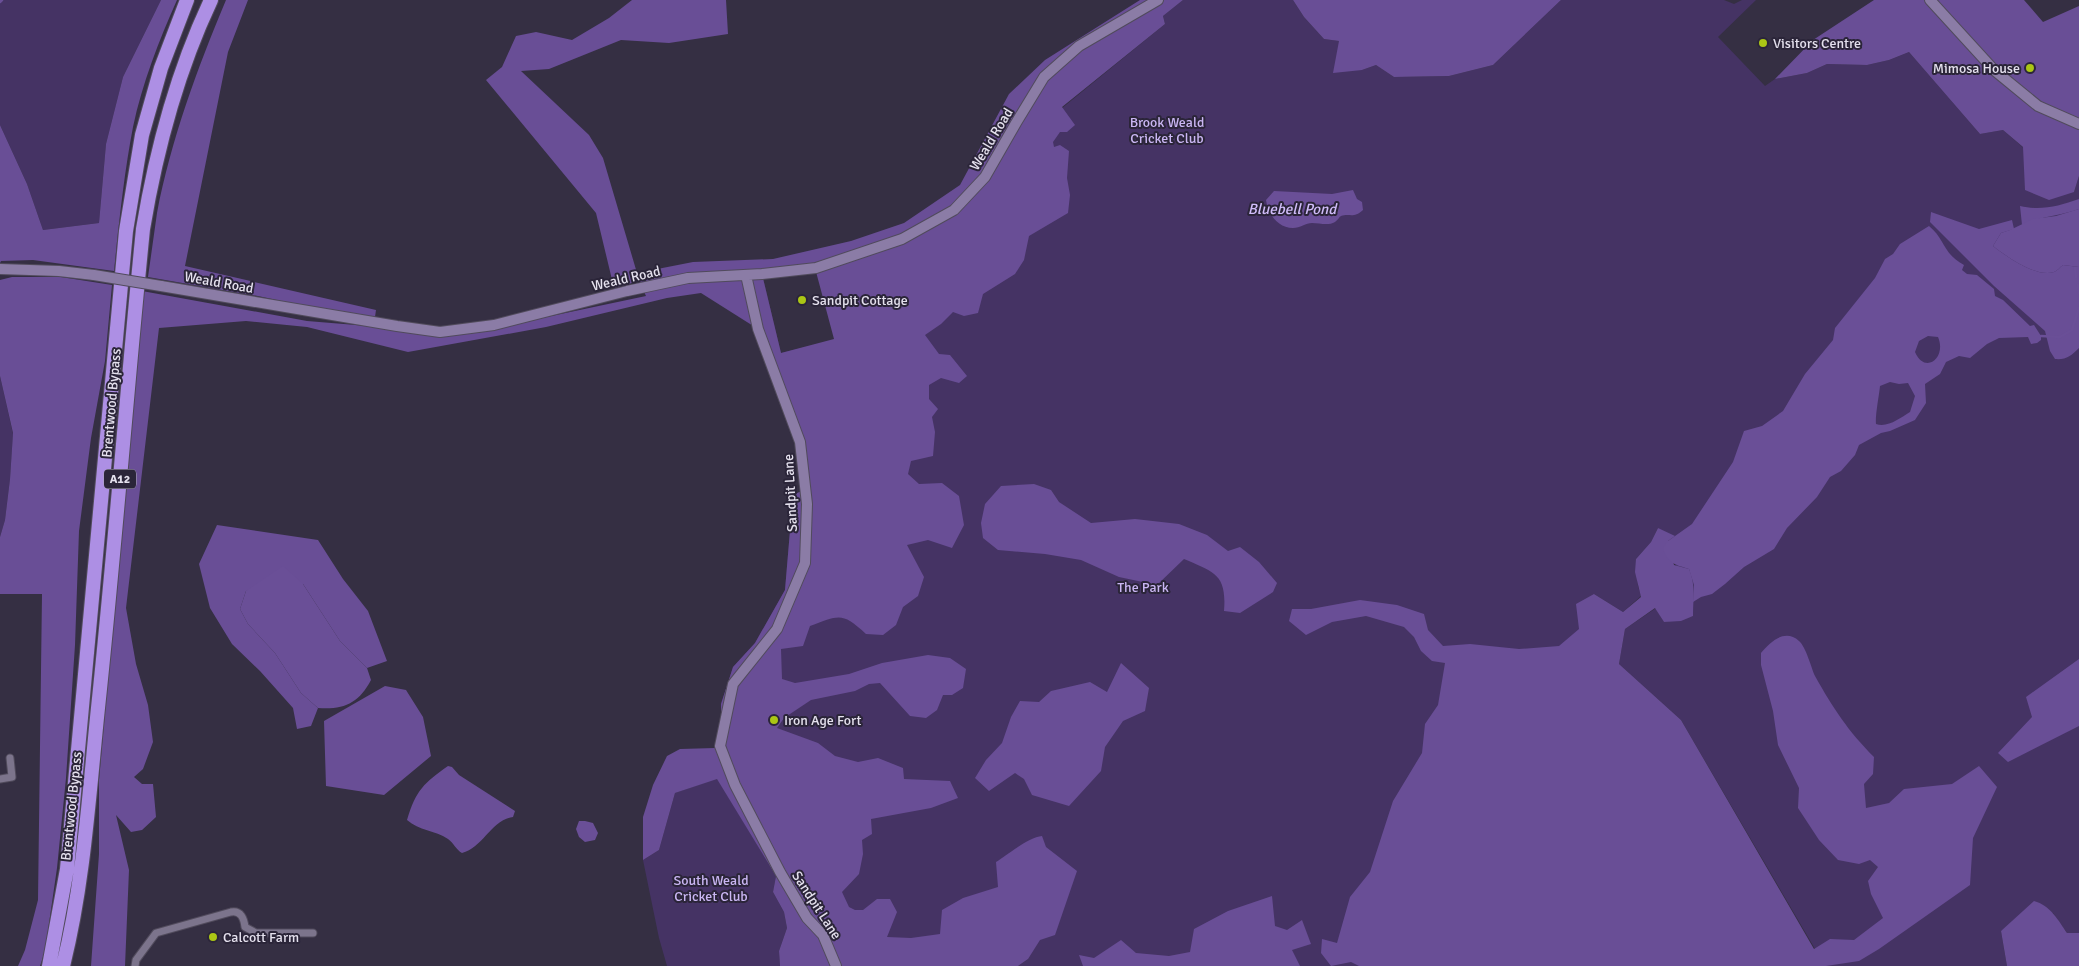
<svg xmlns="http://www.w3.org/2000/svg" width="2079" height="966" font-family="Signika,sans-serif">
	<style>
		.green { fill: #453364 }
		.forest { fill: #694e96; fill-rule: evenodd }
		.water { fill: #6a4f97; fill-rule: evenodd }
		.lines { fill: none; stroke-linecap: round; stroke-linejoin: round }
		.stream { stroke: #6a4f97; stroke-width: 2.5 }
		.street-casing { stroke: #514b5c; stroke-width: 9 }
		.secondary-casing { stroke: #514b5c; stroke-width: 12 }
		.highway-casing { stroke: #514b5c; stroke-width: 16 }
		.street { stroke: #7c748c; stroke-width: 7 }
		.secondary { stroke: #8b7ca6; stroke-width: 10 }
		.highway { stroke: #ad8fe4; stroke-width: 14 }
		.secondary-bridge-casing { stroke: #514b5c; stroke-width: 12; stroke-linecap: butt }
		.secondary-bridge { stroke: #8b7ca6; stroke-width: 10 }
		.poi-dot { fill: #abc615; stroke: #2b2539; stroke-width: 2 }
		.labels { text-anchor: middle; stroke-width: 4; stroke-linejoin: round; paint-order: stroke }
		.shield { fill: #2b2539; stroke: #ada9b8; stroke-width: 1 }
		.shield-label { font-size: 12px; font-weight: bold; fill: #e5e1ee }
		.poi-label { font-size: 14px; fill: #e5e1ee; stroke: #2b2539; text-anchor: start }
		.park-label { font-size: 14px; fill: #cab6f3; stroke: #2b2539 }
		.street-label { font-size: 14px; fill: #e5e1ee; stroke: #2b2539 }
		.water-label { font-size: 15px; font-style: italic; fill: #d0bcf9; stroke: #2b2539 }
	</style>
	<rect width="100%" height="100%" fill="#352f43"/>
	<path class="green" d="M0 0H161L123 77 106 144 99 223 43 230 27 184 0 125Z
		M1183 0H1293L1304 17 1324 39 1339 41 1362 70 1376 65 1394 77 1449 76 1493 65 1561 0H1724L1734 4 1742 0H1756L1718 37 1765 86 1775 79 1807 73 1827 64 1867 65 1889 60 1909 52 1980 134 2003 130 2074 192 2079 176V933H2067L2053 913 2001 931 2007 966H1825L1681 720 1619 664 1625 629 1656 608 1664 622 1693 616V602L1658 528 1651 542 1636 559 1638 586 1641 596 1623 612 1594 594 1591 629 1403 966H1018L1028 959 867 966 721 704 733 667 755 643 785 590 793 495 806 489 762 274 781 353 834 340 902 239 1165 24 1163 16Z
		M0 376 13 434 10 479 5 520 0 537Z
		M717 778 776 876 773 892 784 912 787 928 779 951 780 966H667L659 938 643 860 659 850 675 793Z"/>
	<path class="forest" d="M161 0H177C159 40 142 84 133 127 124 174 119 222 114 271L33 260 1 261 0 263V125L27 184 43 230 99 223 106 144 123 77Z
		M226 0H248L228 52 185 266 376 310 375 317 323 310 258 296 148 277C151 256 154 234 157 213 171 140 197 69 226 0Z
		M632 0H726L728 34 669 43 621 40 549 69 521 71 589 135 603 158 637 273 693 262 773 259 851 241 904 223 960 185 1009 94 1045 60 1140 0H1183L1163 16 1165 24 1062 107 1075 125 1067 132H1060L1053 142 1054 147 1060 145 1069 151 1067 178 1070 195 1068 213 1029 236 1024 260 1015 274 983 294 978 313 964 316 953 312 941 324 925 335 939 354 950 355 967 376 959 383 941 378 929 385V399L938 409 932 417 935 432 933 456 911 461 908 474 919 484 942 483 959 496 964 525 952 548 928 540 907 545 924 577 918 596 903 607 896 625 883 635 866 634C842 612 840 615 810 626L803 646 781 649 782 679 795 683 849 674 882 663 928 655 950 658 966 669 963 688 952 695H943L937 710 926 718 910 716 880 683 869 684 855 691 811 700 784 718 777 728 818 743 835 756 858 762 878 758 903 768 904 779 950 781 958 798 931 808 871 819 872 834 862 840 863 854 859 874 842 892 849 907 855 910H863L877 899H890L897 912 887 937 911 938 940 934 942 910 963 898 998 887 996 862C1007 855 1029 837 1042 836L1046 847 1077 871 1055 935 1040 940 1028 959 1018 966H780L779 951 787 928 784 912 773 892 776 876 717 779 675 793 659 850 643 860V817L653 785 667 756 680 749 715 748 721 722V704L733 667 755 643 785 590 793 495 806 489 800 442 758 329 701 293 667 298 546 327 408 352 307 327 246 321 159 328 126 608 136 664 148 705 153 742 143 769 134 777 142 784H153L156 817 142 830 131 832 116 815 129 870 125 966H91L99 854V780L142 291 307 321 368 326 417 334 446 335 518 323 646 296 639 281 614 288 596 213 486 80 502 67 516 36 536 32 572 40 609 18ZM815 268 834 339 781 353 762 274Z
		M1293 0H1561L1493 65 1449 76 1394 77 1376 65 1362 70 1333 73 1339 41 1324 39 1304 17Z
		M1874 0H2024L2043 22 2079 6V176L2074 192 2049 200 2025 190 2023 147 2003 130 1980 134 1909 52 1889 60 1867 65 1827 64 1807 73 1775 79 1813 40Z
		M2079 199V209C2060 216 2040 216 2022 225L2020 206C2041 211 2059 206 2079 199Z
		M1931 212 1979 229 2012 220 2014 229 2001 233 1993 246C2006 256 2036 278 2054 272 2057 271 2060 267 2063 265L2079 267V348C2071 356 2066 360 2055 359L2050 351 2045 331 1994 286 1930 222Z
		M12 277H61L112 285 105 361 91 438 79 531 75 645 66 778 57 868 45 951 40 966H18L25 950 38 900 42 594H0V537L5 520 10 479 13 433 0 376V280Z
		M1034 484 1051 490 1059 502 1091 523 1135 519 1179 524 1207 535 1228 551 1240 547 1259 562 1277 583 1273 592 1240 613 1224 611C1227 574 1214 572 1184 559L1157 585 1119 577 1081 560 1045 554 998 550 983 538 981 523 985 504 1001 486Z
		M217 525 318 540 343 579 368 611 387 661 367 668 340 641 303 584 246 591 240 609 248 624 275 653 301 693 318 708 311 726 297 729 293 708 260 671 232 644 210 608 199 564Z
		M1658 528 1675 536 1668 541 1674 565 1689 569C1696 586 1693 598 1693 616L1681 621 1664 622 1655 608 1625 629 1619 664 1681 720 1814 949 1830 939 1854 940 1883 918 1871 894 1868 881 1878 867 1870 860 1859 864 1838 860 1819 840 1798 808 1799 788 1778 745 1773 711 1761 665V653C1770 642 1785 628 1799 641 1806 647 1811 667 1815 676 1833 708 1848 731 1874 757L1873 774 1864 784 1866 808 1889 803 1904 789 1952 784 1979 766 1997 787 1973 838 1970 885 1879 949 1859 961 1826 966H1359L1351 962 1331 966 1321 953 1322 939 1337 943 1350 897 1370 872 1393 801 1422 753 1425 724 1438 705 1445 663 1432 661 1421 651 1414 637 1404 627 1366 616 1332 622 1306 635 1289 621 1292 609H1311L1360 600 1397 605 1424 614 1428 630 1443 646 1470 644 1519 649 1559 646 1579 629 1576 604 1594 594 1623 612 1641 597 1635 572 1636 559 1651 542Z
		M2079 659V726L2008 762 1998 753 2032 717 2026 697Z
		M1121 663 1149 688 1145 711 1123 721 1105 747 1101 771 1069 806 1032 795 1024 779 1015 773 989 791 975 778 986 760 1002 743 1011 717 1020 701 1039 702 1051 691 1090 682 1107 692Z
		M385 686 406 690 423 717 431 756 384 795 326 786 324 721Z
		M1272 896 1275 926 1287 930 1302 920 1311 944 1292 950 1300 966H1083L1079 955 1094 958 1121 940 1136 953 1169 956 1190 952 1194 929 1228 911Z
		M2034 901C2050 905 2059 921 2067 933H2079V966H2007L2001 931Z"/>
	<path class="water" d="M1353 190 1357 199 1362 202 1363 210C1353 219 1350 213 1341 216 1339 217 1338 220 1335 222 1328 226 1320 223 1312 223 1306 223 1300 228 1293 228 1278 228 1268 214 1266 200L1274 191 1332 194Z
		M2079 209V267L2063 265C2060 267 2057 271 2054 272 2036 278 2006 256 1993 246L2001 233 2010 230 2033 219 2056 216Z
		M1929 226C1946 240 1942 253 1964 265L1962 270 1967 274 1977 275 1994 289 1995 296 2003 300 2030 326 2034 325 2041 336V340L2037 343 2031 344 2028 337 1999 338 1987 344 1970 358 1959 356 1946 362 1940 374 1925 384 1926 403 1915 420 1890 431 1881 433 1859 445 1855 455 1841 471 1830 477 1817 497 1787 528 1774 549 1744 567 1725 584 1712 594 1701 597 1693 602 1694 585 1689 569C1676 565 1667 563 1663 548L1668 541 1692 524 1733 462 1744 431 1762 426 1783 411 1805 374 1833 340 1835 328 1875 278 1885 259 1893 254 1900 244ZM1928 336 1938 337C1947 358 1925 375 1915 352L1919 341ZM1890 382 1899 384 1908 383 1915 396 1910 412C1900 418 1888 428 1876 424 1875 416 1879 396 1880 386Z
		M283 566 303 584 340 641 367 668 371 680C359 703 344 710 318 708L301 693 275 653 248 624 240 609 246 591Z
		M448 766 452 767 459 775 515 811 513 817C491 820 483 848 462 853 456 850 454 843 448 839 435 830 419 831 407 820 416 790 424 783 448 766Z
		M579 821H585L593 823 598 833 595 840 585 842 579 837 576 829Z"/>
	<g class="lines">
		<path class="stream" d="M0 2 2 0
			M2075 268 2076 277
			M2078 285 2079 293
			M2041 336 2060 337 2072 330 2079 308"/>
		<g class="street-casing">
			<path id="street" d="M0 779 12 777 10 758
				M135 966 136 960 156 933 231 912C241 910 244 919 245 927L256 933H313"/>
		</g>
		<g class="secondary-casing">
			<path id="secondary" d="M1930 0 1994 70 2038 106 2079 124
				M0 269 59 271 94 275
				M746 275 758 329 800 442 807 504 805 563 777 629 733 684 720 746 735 785 780 872 807 918 823 935 836 966
				M161 286 397 326 440 332 494 325 627 291 688 278 762 274 816 268 902 239 954 210 985 177 1016 123 1044 77 1079 46 1158 0"/>
		</g>
		<g class="highway-casing">
			<path id="highway" d="M49 966 67 869 126 231 142 135 161 68 187 0
				M63 966C84 882 89 794 98 708 115 548 127 388 143 229 156 151 177 72 211 0"/>
		</g>
		<use href="#street" class="street"/>
		<use href="#secondary" class="secondary"/>
		<use href="#highway" class="highway"/>
		<g class="secondary-bridge-casing">
			<path id="secondary-bridge" d="M94 275 161 286"/>
		</g>
		<use href="#secondary-bridge" class="secondary-bridge"/>
	</g>
	<g class="poi-dot">
		<circle cx="1763" cy="43" r="5"/>
		<circle cx="2030" cy="68" r="5"/>
		<circle cx="802" cy="300" r="5"/>
		<circle cx="774" cy="720" r="5"/>
		<circle cx="213" cy="937" r="5"/>
	</g>
	<g class="labels">
		<rect class="shield" x="104" y="469.5" width="32" height="19" rx="4"/>
		<g class="shield-label">
			<text x="120" y="483">A12</text>
		</g>
		<g class="poi-label">
			<text x="1773" y="48">Visitors Centre</text>
			<text x="2020" y="73" text-anchor="end">Mimosa House</text>
			<text x="812" y="305">Sandpit Cottage</text>
			<text x="784" y="725">Iron Age Fort</text>
			<text x="223" y="942">Calcott Farm</text>
		</g>
		<g class="park-label">
			<text x="1167" y="127">Brook Weald<tspan x="1167" dy="16">Cricket Club</tspan></text>
			<text x="1143" y="592">The Park</text>
			<text x="711" y="885">South Weald<tspan x="711" dy="16">Cricket Club</tspan></text>
		</g>
		<g class="street-label">
			<text transform="translate(991 139) rotate(-59)" y="5">Weald Road</text>
			<text transform="translate(626 278) rotate(-13)" y="5">Weald Road</text>
			<text transform="translate(219 282) rotate(10)" y="5">Weald Road</text>
			<text transform="translate(111 403) rotate(-85)" y="5">Brentwood Bypass</text>
			<text transform="translate(790 493) rotate(-93)" y="5">Sandpit Lane</text>
			<text transform="translate(71 806) rotate(-84)" y="5">Brentwood Bypass</text>
			<text transform="translate(817 905) rotate(57)" y="5">Sandpit Lane</text>
		</g>
		<g class="water-label">
			<text x="1292" y="214">Bluebell Pond</text>
		</g>
	</g>
</svg>
